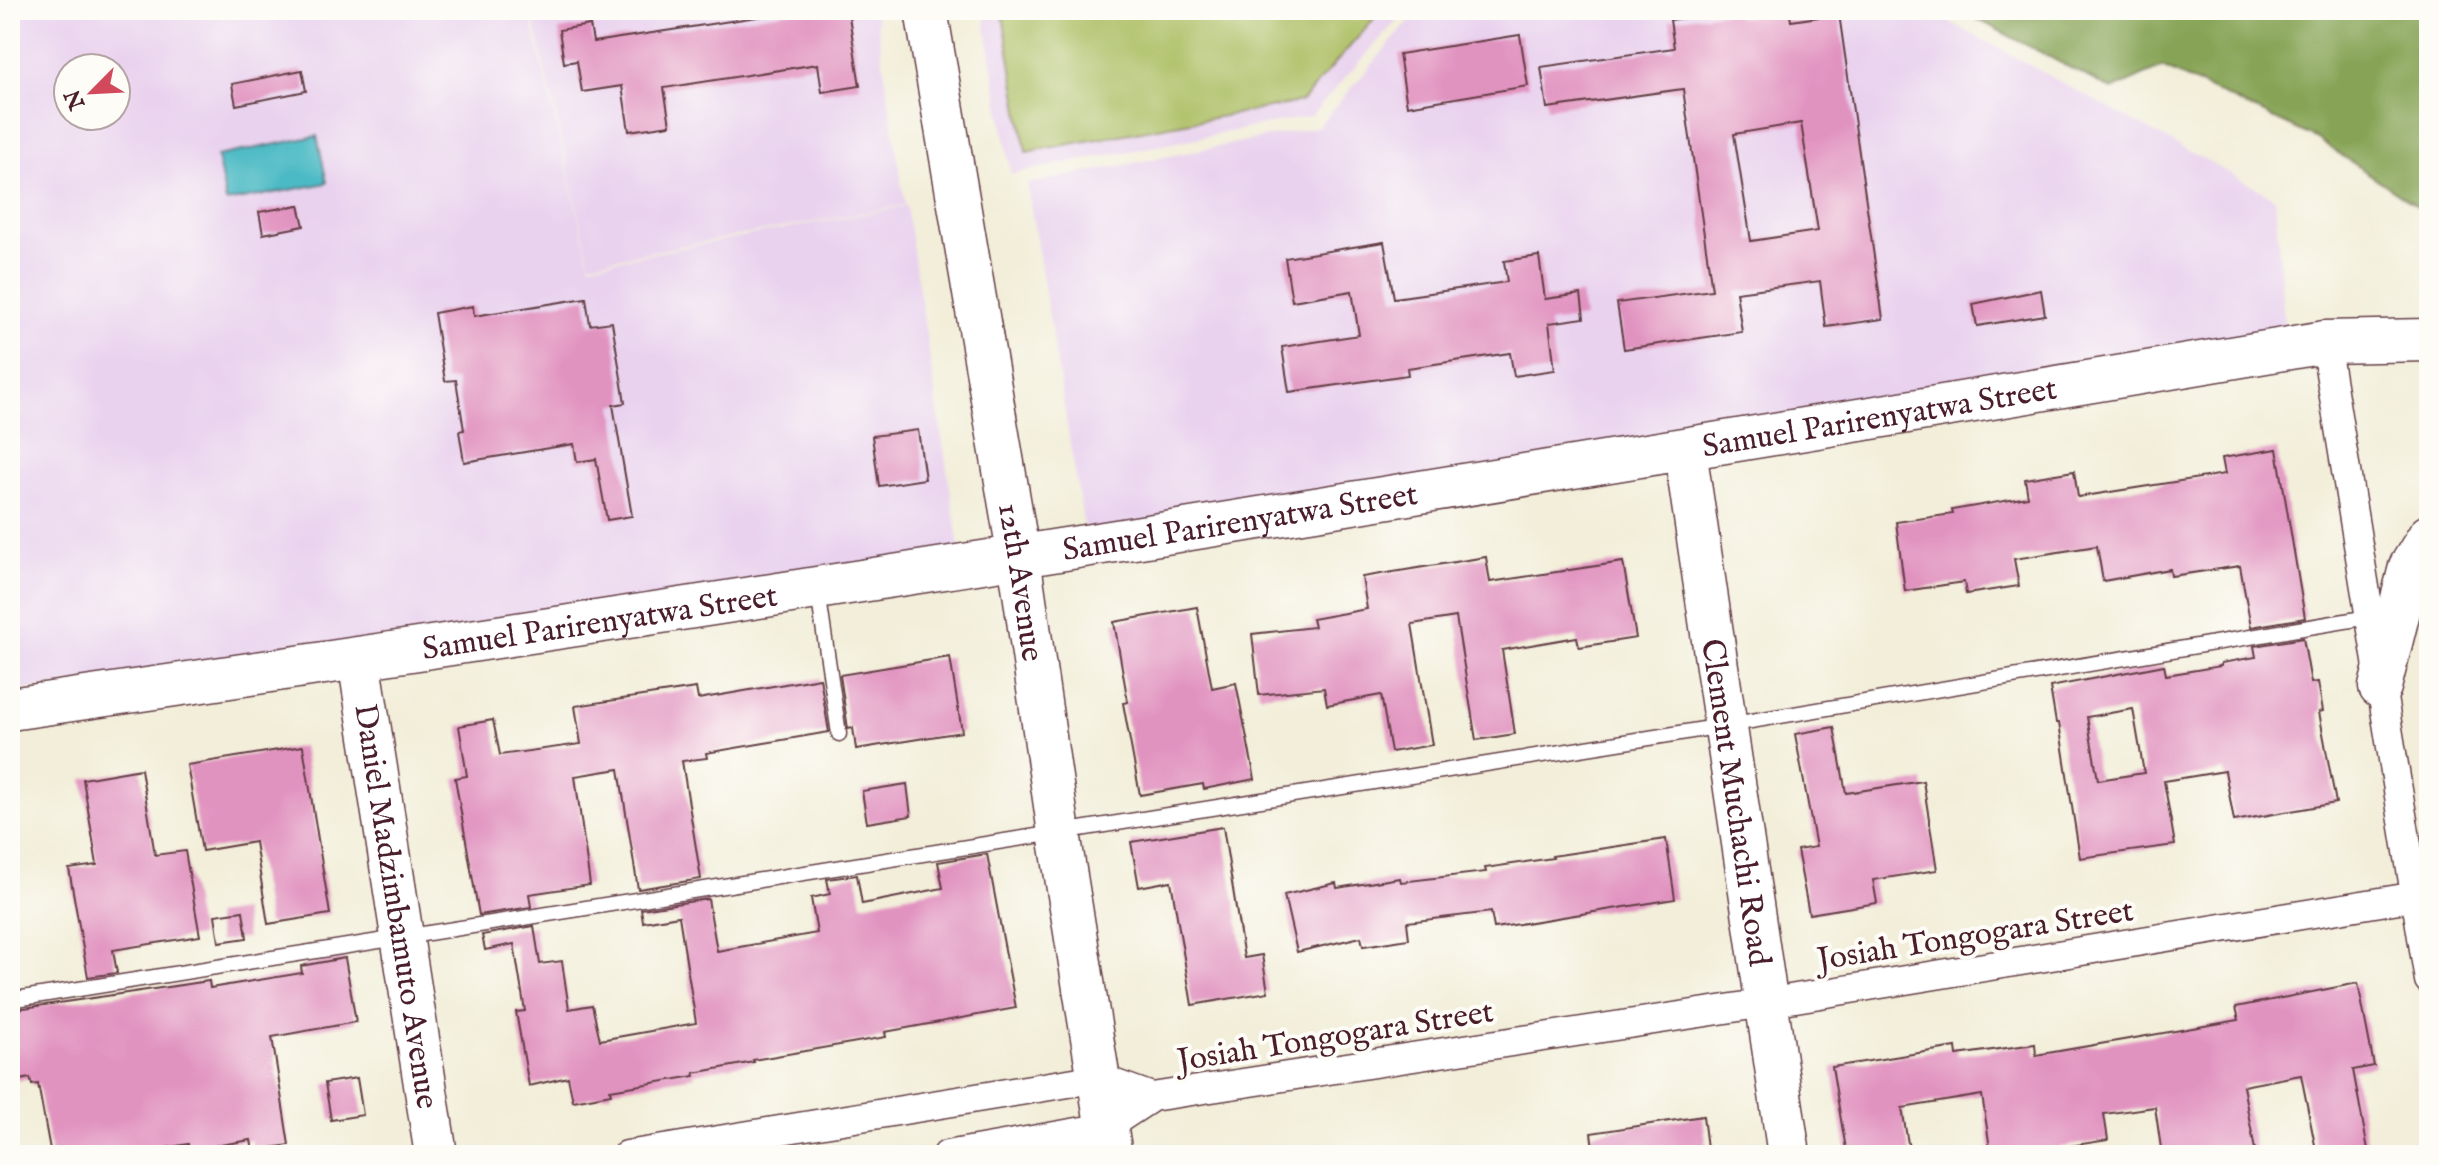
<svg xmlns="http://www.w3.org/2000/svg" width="2439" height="1165" font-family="'IM FELL English',serif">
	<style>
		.built { fill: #e9d2ee; fill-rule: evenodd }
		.green { fill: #aabd60; stroke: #7a6e46; stroke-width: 2 }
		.forest { fill: #87a456; stroke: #686240; stroke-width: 2 }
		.water { fill: #4cbac4; stroke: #4b6c78; stroke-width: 2 }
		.building { fill: #e193c0; fill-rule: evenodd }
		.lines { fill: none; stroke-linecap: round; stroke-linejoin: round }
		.lane-casing { stroke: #633e45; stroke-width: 17 }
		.street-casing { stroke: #633e45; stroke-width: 31 }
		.secondary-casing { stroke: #633e45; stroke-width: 45 }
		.lane { stroke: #fff; stroke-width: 14 }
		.street { stroke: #fff; stroke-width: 28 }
		.secondary { stroke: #fff; stroke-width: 42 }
		.labels { text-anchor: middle; stroke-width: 8; stroke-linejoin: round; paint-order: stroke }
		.street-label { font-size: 32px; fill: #4a1f2b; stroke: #fdfcf7 }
	</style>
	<rect width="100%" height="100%" fill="#fdfcf7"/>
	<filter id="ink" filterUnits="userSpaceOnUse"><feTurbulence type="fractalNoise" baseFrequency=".0125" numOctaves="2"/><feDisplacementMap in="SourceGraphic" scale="16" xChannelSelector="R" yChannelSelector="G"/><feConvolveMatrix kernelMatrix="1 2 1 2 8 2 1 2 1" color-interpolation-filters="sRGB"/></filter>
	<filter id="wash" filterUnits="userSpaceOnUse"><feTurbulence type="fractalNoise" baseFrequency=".006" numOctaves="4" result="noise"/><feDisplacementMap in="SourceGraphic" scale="32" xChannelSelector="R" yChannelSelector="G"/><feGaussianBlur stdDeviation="1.8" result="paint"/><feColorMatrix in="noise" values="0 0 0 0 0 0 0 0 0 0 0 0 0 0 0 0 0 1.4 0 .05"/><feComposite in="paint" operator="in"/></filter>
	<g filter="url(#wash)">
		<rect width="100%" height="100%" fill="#f2eed9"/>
		<path class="built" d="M10 10H529L590 265 906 206 961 559 10 692ZM68 68H116V116H68Z
			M531 10H875L905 205 590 263Z
			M983 10H1406L1311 116 1011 174Z
			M1419 10H1928L2275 198 2285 337 1086 539 1027 184 1318 127Z"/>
		<path class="green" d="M1002 10H1382L1301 102 1026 152Z"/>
		<path class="forest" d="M1960 10H2429V214L2316 138 2162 67 2112 90Z"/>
		<path class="water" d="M317 136 327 183 226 202 217 156Z"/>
		<g id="blocks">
			<path class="building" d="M802 10H848L860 86 822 92 818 64 664 88 670 125 629 131 622 86 582 92 577 61 564 63 559 30 590 25 593 42Z
				M1789 10 1791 21 1839 14 1883 319 1826 327 1820 281 1736 292 1742 332 1624 349 1617 303 1712 290 1683 89 1547 108 1541 67 1674 48 1670 20 1737 11 1738 18ZM1801 123 1818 231 1751 241 1734 134Z
				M1520 35 1528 86 1407 106 1399 54Z
				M302 70 306 91 236 105 232 84Z
				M299 205 304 226 263 234 259 212Z
				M1384 242 1394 298 1507 282 1504 261 1539 256 1545 299 1581 294 1584 318 1549 323 1555 370 1514 376 1510 353 1407 368 1408 375 1289 392 1282 347 1359 335 1352 291 1292 301 1285 258Z
				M2041 290 2045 315 1977 326 1973 304Z
				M586 298 590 325 612 322 625 403 613 405 632 516 607 520 596 459 577 462 574 444 464 462 459 431 464 430 456 380 445 381 434 313 473 306 474 316Z
				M918 430 925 479 879 486 872 436Z
				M2277 449 2305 618 2251 627 2240 566 2171 576 2170 569 2103 581 2097 546 2014 559 2019 586 1966 594 1964 582 1905 591 1896 522 1953 514 1952 510 2028 497 2025 479 2074 471 2078 497 2225 474 2222 458Z
				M1486 557 1490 582 1623 562 1636 638 1579 647 1577 637 1502 650 1515 734 1476 740 1456 617 1412 624 1432 745 1391 752 1381 695 1327 705 1324 688 1259 695 1252 634 1314 627 1312 619 1367 609 1362 577Z
				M1197 607 1212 688 1236 683 1255 779 1204 789 1203 784 1140 795 1123 703 1128 702 1114 622Z
				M2303 638 2311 683 2318 682 2323 711 2319 712 2336 803 2234 821 2225 771 2164 781 2175 845 2080 858 2059 723H2056L2050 687 2164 665 2166 675 2221 666V663L2256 657 2254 646ZM2133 709 2144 773 2098 780 2087 717Z
				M950 657 962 732 856 749 853 728 848 729 840 675Z
				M820 678 829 732 706 753 707 758 682 761 701 879 638 889 619 769 575 776 590 885 529 894 531 907 479 915 455 778 467 776 459 726 493 720 500 755 581 744 575 706 696 688 698 699Z
				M1834 727 1846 793 1923 781 1937 870 1873 880 1877 903 1809 914 1797 850 1816 847 1795 734Z
				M303 746 330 914 268 924 255 842 202 851 187 765Z
				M141 769 155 855 185 851 200 936 113 950 117 973 88 977 69 869 97 865 83 779Z
				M907 784 911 816 867 823 862 791Z
				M1223 827 1244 958 1262 955 1268 992 1192 1005 1171 881 1139 887 1131 842Z
				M1666 839 1675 899 1494 928 1491 912 1407 922 1409 939 1363 946 1361 937 1297 952 1284 895 1336 883 1337 888 1400 878 1401 882 1486 872 1485 868 1553 858 1552 856Z
				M987 854 1016 1008 885 1032 886 1037 753 1060 754 1062 694 1073 695 1076 610 1090 611 1094 573 1101 568 1077 529 1086 516 1012 525 1011 514 944 485 950 482 935 534 926 540 964 562 961 569 1009 592 1005 600 1040 696 1023 679 916 643 922 641 909 708 899 717 951 817 933 811 898 830 894 827 879 857 875 862 904 943 888 938 862Z
				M243 911 247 938 219 942 215 915Z
				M345 958 356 1022 272 1037 289 1145 253 1151 251 1140 189 1150 188 1144 127 1155H51L38 1084 32 1085 30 1078 10 1082V1010L209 981 210 988 302 973 301 966Z
				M2358 983 2374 1066 2353 1070 2369 1155H2317L2301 1075 2243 1086 2256 1155H2162L2155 1107 2104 1114 2108 1140 2050 1149 2051 1155H1991L1982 1095 1902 1108 1910 1155H1847L1832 1067 1956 1047 1957 1055 2035 1044 2036 1055 2239 1020 2236 1007Z
				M357 1078 363 1115 331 1120 325 1083Z
				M1703 1116 1707 1148 1664 1155H1594L1591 1133Z"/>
		</g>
	</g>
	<g filter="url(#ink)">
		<use href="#blocks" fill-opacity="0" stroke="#633e45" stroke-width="2"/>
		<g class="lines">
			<g class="lane-casing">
				<path id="lane" d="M818 592 839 734
					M10 1000 1668 735 2369 617"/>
			</g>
			<g class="street-casing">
				<path id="street" d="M2325 342 2429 980
					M627 1155 1099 1078 1152 1097
					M947 1155 1106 1127 1152 1097 1765 1003 2429 894"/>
			</g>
			<g class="secondary-casing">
				<g id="secondary">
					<path id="s1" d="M926 10 1019 558 1059 833 1111 1155"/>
					<path id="s2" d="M1685 450 1789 1155"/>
					<path id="s3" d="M359 659 436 1155"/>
					<path d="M2380 687 2410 567 2429 536"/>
					<path id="s4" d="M10 709C783 598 1554 472 2325 342L2429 340"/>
				</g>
			</g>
			<use href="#lane" class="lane"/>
			<use href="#street" class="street"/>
			<use href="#secondary" class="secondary"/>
		</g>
	</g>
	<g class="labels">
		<g class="street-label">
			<text dy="11" stroke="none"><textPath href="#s4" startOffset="1892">Samuel Parirenyatwa Street</textPath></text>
			<text dy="11" stroke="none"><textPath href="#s4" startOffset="1244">Samuel Parirenyatwa Street</textPath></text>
			<text dy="11" stroke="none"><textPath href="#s1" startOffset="580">12th Avenue</textPath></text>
			<text dy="11" stroke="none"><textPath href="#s4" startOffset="596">Samuel Parirenyatwa Street</textPath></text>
			<text dy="11" stroke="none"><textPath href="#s2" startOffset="356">Clement Muchachi Road</textPath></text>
			<text dy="11" stroke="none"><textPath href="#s3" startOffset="250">Daniel Madzimbamuto Avenue</textPath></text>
			<text transform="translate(1975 934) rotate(-9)" y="11">Josiah Tongogara Street</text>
			<text transform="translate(1335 1035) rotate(-9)" y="11">Josiah Tongogara Street</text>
		</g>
	</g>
	<rect width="2439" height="1165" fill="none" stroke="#fdfcf7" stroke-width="40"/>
	<g transform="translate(92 92) rotate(246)"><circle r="38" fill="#fdfcf7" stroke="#b5a4a5" stroke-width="2"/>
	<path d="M0-6L14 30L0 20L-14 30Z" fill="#d1495b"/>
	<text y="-12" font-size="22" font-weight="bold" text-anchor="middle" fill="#4a1f2b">N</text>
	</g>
</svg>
